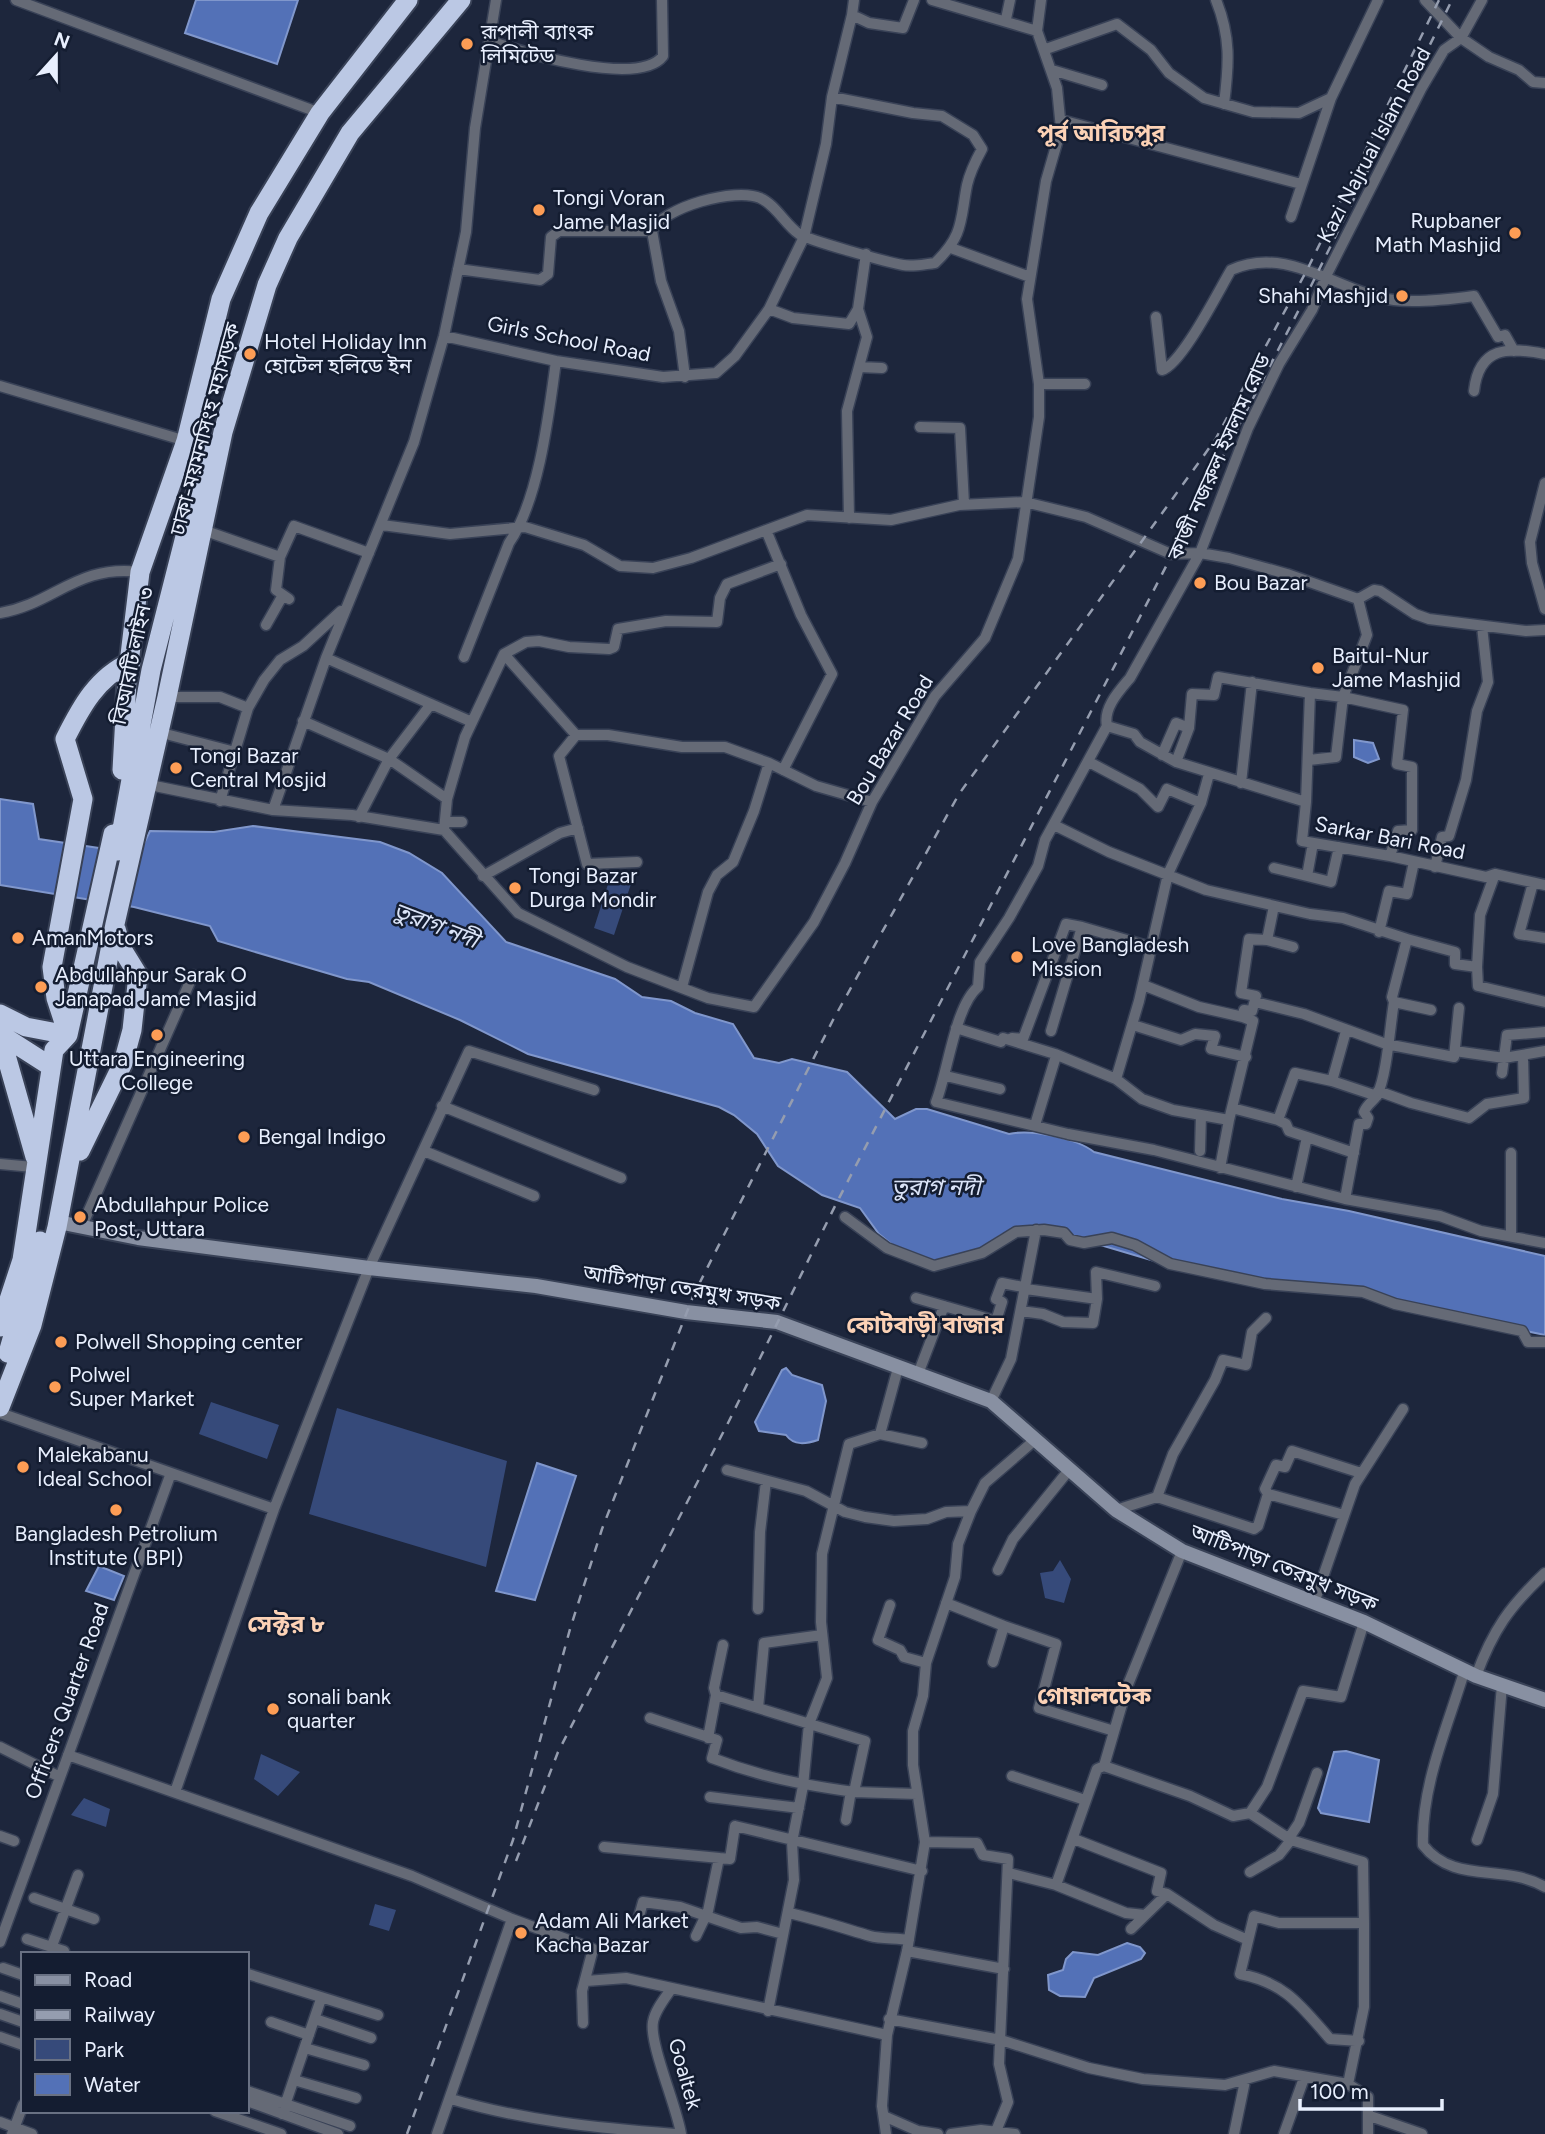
<svg xmlns="http://www.w3.org/2000/svg" width="1545" height="2134" font-family="Figtree,'Noto Sans Bengali',sans-serif">
	<style>
		.green { fill: #364a7a }
		.water { fill: #5371b7; stroke: #8097cc; stroke-width: 2 }
		.lines { fill: none; stroke-linecap: round; stroke-linejoin: round }
		.street-casing { stroke: #394257; stroke-width: 13 }
		.secondary-casing { stroke: #394257; stroke-width: 18 }
		.highway-casing { stroke: #394257; stroke-width: 23 }
		.street { stroke: #656a76; stroke-width: 10 }
		.secondary { stroke: #8890a2; stroke-width: 14 }
		.highway { stroke: #bbc8e4; stroke-width: 19 }
		.rail { stroke: #959daf; stroke-width: 2.5; stroke-dasharray: 9 9; stroke-linecap: butt }
		.poi-dot { fill: #fd9d55; stroke: #141d31; stroke-width: 2.5 }
		.labels { text-anchor: middle; stroke-width: 5; stroke-linejoin: round; paint-order: stroke }
		.poi-label { font-size: 21px; fill: #e8effe; stroke: #141d31; text-anchor: start }
		.street-label { font-size: 21px; fill: #e8effe; stroke: #141d31 }
		.neighbourhood-label { font-size: 23px; font-weight: bold; fill: #fcd2b6; stroke: #141d31 }
		.water-label { font-size: 23px; font-style: italic; fill: #dae3f7; stroke: #141d31 }
		.quarter-label { font-size: 24px; font-weight: bold; fill: #fcd2b6; stroke: #141d31 }
	</style>
	<rect width="100%" height="100%" fill="#1d263c"/>
	<path class="green" d="M609 881 631 884 614 935 594 928Z
		M211 1402 279 1425 267 1459 199 1434Z
		M337 1408 507 1461 486 1567 309 1514Z
		M1060 1560 1071 1579 1064 1603 1045 1598 1040 1573 1053 1571Z
		M261 1754 300 1772 278 1796 254 1779Z
		M84 1798 110 1809 106 1827 71 1815Z
		M375 1904 396 1910 389 1931 369 1925Z"/>
	<path class="water" d="M196 0H298L277 64 185 33Z
		M1354 740 1373 743 1379 759 1368 763 1354 757Z
		M0 799 33 804 39 839 139 854 150 831 214 832 253 826 380 842 409 853 442 873 506 942 615 979 642 997 671 1001 695 1013 733 1024 754 1058 779 1063 792 1059 847 1072 895 1119 916 1109H927L1009 1134C1031 1129 1076 1138 1094 1152L1282 1199 1349 1211 1545 1256V1335L1353 1295 1198 1274 1050 1230 1022 1229 1001 1235 983 1247 942 1266 916 1264 879 1234 860 1208 822 1195 778 1166 757 1134 734 1115 719 1107 528 1054 460 1020 369 982 347 979 218 941 210 926 134 907 0 885Z
		M786 1368 792 1375 822 1385 826 1401 818 1440C806 1444 794 1446 786 1435L759 1431 755 1422 782 1370Z
		M537 1463 576 1476 535 1600 496 1591Z
		M99 1566 124 1576 114 1600 86 1591Z
		M1346 1751 1379 1760 1369 1822 1321 1813 1318 1808 1334 1752Z
		M1127 1943 1140 1947 1145 1953 1141 1959 1094 1978 1085 1997 1060 1996 1049 1990 1048 1975 1063 1970 1066 1959 1073 1952 1098 1955Z"/>
	<g class="lines">
		<g class="street-casing">
			<path id="street" d="M16 0 320 113
				M854 0 852 15 869 23 903 28 914 0
				M932 0 1037 31
				M1216 0C1231 37 1229 64 1224 104
				M1425 0 1461 38 1489 57 1519 70 1533 82 1545 83
				M1006 19 1010 0
				M490 41C522 52 639 88 663 56L662 0
				M1046 49 1117 24 1151 50 1169 73 1204 98 1253 112 1299 113 1331 98
				M1052 70 1102 85
				M1061 120 1301 184
				M1291 217 1331 98 1378 0
				M652 231C663 207 736 187 760 198 775 204 785 224 799 234 808 240 890 263 903 265 913 267 925 264 935 263 964 235 960 221 967 185 970 172 976 160 982 149L973 135 942 116 913 113 832 97
				M951 248 1030 277
				M458 269 540 280 548 274 551 237 559 231H652L661 281 679 331 685 377
				M769 309 793 318 849 324 858 309 866 254
				M1156 317 1162 370C1182 364 1219 290 1231 270 1289 244 1338 293 1394 300 1416 303 1452 299 1474 296L1498 337 1505 335 1514 351
				M444 336 556 361 663 377 716 373 735 356 769 309 804 237 826 144 832 97 852 15
				M859 367 882 368
				M1039 384H1085
				M0 386 186 441
				M1474 391C1479 346 1508 347 1545 354
				M920 427 960 428 964 504
				M1545 483 1530 542 1532 563 1545 609
				M849 518 847 411 867 337 858 309
				M382 525 450 534 525 527 584 545 620 566 653 568 691 558 807 515 891 520 959 505 1025 502 1086 517 1171 554 1200 553 1229 558 1287 574 1358 599
				M203 530 280 557 294 526 369 553
				M766 530 801 615 832 674 783 770
				M280 557 276 590 289 599
				M1358 599 1374 590 1380 591 1415 614 1429 619 1526 631 1545 630
				M0 613C54 604 77 564 140 572
				M266 625 283 595
				M504 654 576 735H608L682 747H725L769 763 816 786 872 802
				M464 657 509 543C539 500 549 413 556 361
				M326 658 472 722
				M167 697H220L248 708
				M303 721 389 759 447 799
				M1107 726 1045 840 1038 866 1009 918 980 962 978 987C955 1006 948 1072 936 1102L1068 1134 1154 1150 1345 1199 1440 1216 1481 1231 1545 1243
				M1107 726C1103 708 1119 691 1130 678L1200 553 1248 428 1279 364 1312 310 1326 276 1421 89 1444 50 1461 38 1482 0
				M1107 726 1134 734 1140 742 1176 762 1306 802 1302 841 1390 856 1486 877 1495 874 1545 885
				M158 732 235 752
				M576 735 559 756 587 864 637 862
				M1162 755 1176 723 1189 728 1192 694 1214 695 1218 677 1310 693
				M1309 760 1336 757 1343 697 1403 710 1397 764 1412 767V830L1398 831 1390 856
				M1089 762 1140 789 1158 807 1167 789 1201 803
				M1176 762 1189 728
				M1241 783 1252 682
				M145 784 273 810 352 815 444 830 518 913 627 967 708 998 754 1007 814 922 845 863 872 802 935 696 985 638 1018 559 1039 417V384L1027 299 1046 181 1061 129 1057 88 1037 31 1041 0
				M220 801 248 708 264 680 280 660 303 646 341 611
				M1306 802 1310 693 1343 697 1367 635 1358 599
				M273 810 326 658 414 442 444 336 466 232 475 128 496 0
				M359 817 389 759 431 704
				M445 822H462
				M1054 825 1109 852 1206 890 1310 914 1343 918 1407 939 1392 997 1394 1002C1390 1025 1387 1076 1377 1095 1374 1101 1367 1104 1364 1112L1368 1118 1366 1124H1359L1345 1199
				M444 830 447 799 465 737 504 654 526 642 539 641 569 647 609 649 614 647 618 629 666 621 717 622 720 598 727 584 781 564
				M1435 867 1442 837 1449 836 1466 780 1477 711 1488 682 1482 626
				M1274 868 1307 876 1313 843
				M483 876 560 833 578 828
				M1307 876 1331 882 1339 847
				M1533 883 1519 934 1545 938
				M1379 932 1389 891 1407 894 1414 862
				M1407 939 1455 952V964L1477 967 1478 986 1545 1002
				M1267 940 1293 947
				M1477 967 1480 915 1495 874
				M1143 985 1199 1007 1243 1017
				M682 987 708 892 717 875 733 862 754 811 769 763
				M1255 1002 1304 1014 1386 1044 1454 1057 1459 1008
				M1394 1002 1431 1010
				M1133 1025 1181 1040 1195 1034 1215 1036 1211 1049 1246 1057
				M956 1028 1001 1042 1003 1038 1055 1054 1116 1079 1142 1099 1173 1110 1201 1115
				M1051 1031 1082 927 1144 945 1148 950
				M1012 1038 1023 1039 1066 924 1082 927
				M1455 1051 1504 1058 1545 1051
				M1502 1073 1507 1035 1545 1032
				M946 1076 1000 1089
				M1116 1079 1139 1001 1168 874 1201 803 1209 774
				M1332 1081 1377 1096
				M1378 1091 1411 1103 1469 1118 1487 1104 1524 1098 1523 1056
				M442 1106 621 1178
				M1232 1108 1278 1120
				M1035 1125 1056 1056
				M1307 1137 1289 1131 1286 1124 1278 1120 1295 1073 1332 1081 1346 1031
				M424 1151 534 1196
				M1200 1151 1201 1115 1229 1120 1253 1021 1243 1017 1244 1010 1252 1011 1256 996 1241 993 1249 939 1267 940 1274 906
				M1511 1153V1236
				M0 1164 33 1167
				M1220 1168 1229 1120
				M1296 1187 1307 1137 1354 1153
				M845 1217 887 1248 934 1266 982 1253 1016 1232 1044 1230 1064 1233 1070 1240 1084 1243 1112 1238 1135 1245 1170 1264 1265 1284 1363 1292 1395 1304 1522 1331 1528 1342H1545
				M82 1226 193 975
				M1026 1289 1097 1299 1096 1272 1155 1286
				M916 1298 996 1321 1002 1302 996 1299 1002 1283 1023 1287
				M1021 1311 1043 1314 1063 1322 1093 1323 1097 1299
				M918 1374 944 1306
				M991 1401 1011 1359 1036 1230
				M0 1413 274 1509
				M880 1434 922 1443
				M727 1470 806 1491 845 1512 865 1517 894 1521 927 1519 946 1512 971 1511 985 1483 1036 1439
				M1268 1494 1265 1489 1276 1465 1285 1467 1292 1451 1361 1473
				M1157 1497 1254 1529 1258 1526 1268 1494 1344 1515
				M1116 1510 1157 1497 1173 1454 1215 1380 1223 1360 1246 1365 1252 1332 1266 1318
				M998 1570 1013 1539 1069 1470
				M946 1603 1004 1626 993 1662
				M1314 1603 1355 1484 1403 1409
				M890 1605 878 1640 900 1650 904 1657 926 1663
				M758 1609 760 1532 766 1481
				M1004 1626 1056 1644 1039 1708 1114 1731
				M1465 1669C1448 1726 1421 1785 1423 1845 1454 1885 1504 1863 1545 1887
				M1476 1676C1493 1630 1509 1607 1545 1573
				M758 1708 764 1643 822 1635
				M650 1718 717 1740 712 1758C761 1777 803 1785 854 1792L865 1741 716 1695 714 1688 723 1645
				M708 1738 716 1695
				M0 1747 60 1777
				M68 1755 412 1876 512 1919 593 1949 582 1991 583 2023
				M1104 1766 1190 1796 1233 1816 1250 1813 1291 1840 1363 1862 1364 1923H1279L1254 1916 1240 1974C1286 1983 1301 2006 1330 2039L1359 2041
				M1012 1776 1085 1800
				M175 1792 274 1509 369 1268 469 1051 594 1090
				M854 1792 917 1794
				M710 1797 799 1808
				M1250 1813 1267 1787 1303 1691 1341 1697 1364 1622
				M846 1820 851 1791
				M0 1836 14 1841
				M1289 1838 1299 1823 1317 1773
				M1074 1839 1161 1873 1157 1891 1167 1894
				M1477 1840 1493 1794 1502 1685
				M925 1842 977 1843 983 1855 1008 1859 999 2064 1008 2102 996 2131
				M604 1847 730 1859 735 1826 922 1871
				M1250 1872 1279 1855 1291 1840
				M1009 1873 1056 1885 1126 1913 1145 1915
				M1056 1885 1097 1769 1104 1766 1127 1687 1182 1551
				M34 1898 94 1919
				M789 1913C816 1919 843 1928 870 1936 881 1939 896 1938 909 1940
				M638 1920 643 1902 680 1907 741 1928 757 1927 783 1934
				M1131 1929 1167 1894 1214 1925 1248 1940
				M696 1936 708 1911 719 1858
				M27 1939 64 1951
				M0 1942 171 1473
				M907 1951 1004 1969
				M49 1954 78 1875
				M3 1968 23 1975
				M248 1974 378 2015
				M586 1981 626 1978 887 2035
				M672 1988C665 1998 655 2010 653 2022 649 2043 677 2107 681 2134
				M0 1996 23 2004
				M768 2011 794 1880 792 1842 803 1786 809 1724 827 1678 821 1622 822 1554 849 1444 880 1434 898 1368
				M0 2014 23 2022
				M315 2019 371 2038
				M889 2019 1001 2040 1089 2068 1143 2079 1225 2085 1274 2071 1348 2084 1368 2097V2134
				M271 2022 309 2035
				M0 2037 23 2045
				M305 2048 364 2065
				M294 2080 356 2098
				M1348 2084 1364 2007V1923
				M247 2091 350 2126
				M451 2099C525 2121 598 2128 675 2134
				M247 2101 338 2134
				M215 2111 281 2134
				M282 2114 321 1999
				M1370 2116 1422 2134
				M886 2117 918 2131 938 2134
				M0 2122 32 2134
				M12 2134 23 2105
				M437 2134 512 1919
				M886 2134 882 2106 887 2035 907 1951 925 1842 913 1765V1731L923 1696 926 1663 955 1577 958 1544 971 1511
				M951 2134 981 2130 1015 2134
				M1234 2134 1245 2081
				M1284 2134 1304 2078"/>
		</g>
		<g class="secondary-casing">
			<path id="secondary" d="M58 1222 138 1238 369 1268 536 1286 686 1312 777 1322 991 1401 1116 1510 1182 1551 1364 1622 1476 1676 1545 1700"/>
		</g>
		<g class="highway-casing">
			<path id="highway" d="M122 770 127 680 140 572 186 441 221 299 259 213 320 113 408 0
				M118 851 151 670 207 450
				M0 1014 26 1027 68 1035 56 998 52 967 83 799 65 739C81 707 97 677 131 662
				M0 1034 35 1157
				M0 1034 50 1066
				M80 1151 123 1063 132 1030 138 975 122 949 116 929
				M0 1327 22 1260 54 1050 68 1035 113 834
				M8 1353 40 1241
				M0 1407 32 1325 57 1227 115 924 167 697 223 432 267 285 288 238 350 133 461 0"/>
		</g>
		<use href="#street" class="street"/>
		<use href="#secondary" class="secondary"/>
		<use href="#highway" class="highway"/>
		<path class="rail" d="M516 1861 558 1752 728 1423 836 1204 1306 296 1452 0
			M407 2134 513 1840 570 1629 602 1529 694 1294 833 1020 959 794 1215 440 1307 270 1439 0"/>
	</g>
	<g class="poi-dot">
		<circle cx="467" cy="44" r="7"/>
		<circle cx="539" cy="210" r="7"/>
		<circle cx="1515" cy="233" r="7"/>
		<circle cx="1402" cy="296" r="7"/>
		<circle cx="250" cy="354" r="7"/>
		<circle cx="1200" cy="583" r="7"/>
		<circle cx="1318" cy="668" r="7"/>
		<circle cx="176" cy="768" r="7"/>
		<circle cx="515" cy="888" r="7"/>
		<circle cx="18" cy="938" r="7"/>
		<circle cx="1017" cy="957" r="7"/>
		<circle cx="41" cy="987" r="7"/>
		<circle cx="157" cy="1035" r="7"/>
		<circle cx="244" cy="1137" r="7"/>
		<circle cx="80" cy="1217" r="7"/>
		<circle cx="61" cy="1342" r="7"/>
		<circle cx="55" cy="1387" r="7"/>
		<circle cx="23" cy="1467" r="7"/>
		<circle cx="116" cy="1510" r="7"/>
		<circle cx="273" cy="1709" r="7"/>
		<circle cx="521" cy="1933" r="7"/>
	</g>
	<g class="labels">
		<g class="poi-label">
			<text x="481" y="39">রূপালী ব্যাংক<tspan x="481" dy="24">লিমিটেড</tspan></text>
			<text x="553" y="205">Tongi Voran<tspan x="553" dy="24">Jame Masjid</tspan></text>
			<text x="1501" y="228" text-anchor="end">Rupbaner<tspan x="1501" dy="24">Math Mashjid</tspan></text>
			<text x="1388" y="303" text-anchor="end">Shahi Mashjid</text>
			<text x="264" y="349">Hotel Holiday Inn<tspan x="264" dy="24">হোটেল হলিডে ইন</tspan></text>
			<text x="1214" y="590">Bou Bazar</text>
			<text x="1332" y="663">Baitul-Nur<tspan x="1332" dy="24">Jame Mashjid</tspan></text>
			<text x="190" y="763">Tongi Bazar<tspan x="190" dy="24">Central Mosjid</tspan></text>
			<text x="529" y="883">Tongi Bazar<tspan x="529" dy="24">Durga Mondir</tspan></text>
			<text x="32" y="945">AmanMotors</text>
			<text x="1031" y="952">Love Bangladesh<tspan x="1031" dy="24">Mission</tspan></text>
			<text x="55" y="982">Abdullahpur Sarak O<tspan x="55" dy="24">Janapad Jame Masjid</tspan></text>
			<text x="157" y="1066" text-anchor="middle">Uttara Engineering<tspan x="157" dy="24">College</tspan></text>
			<text x="258" y="1144">Bengal Indigo</text>
			<text x="94" y="1212">Abdullahpur Police<tspan x="94" dy="24">Post, Uttara</tspan></text>
			<text x="75" y="1349">Polwell Shopping center</text>
			<text x="69" y="1382">Polwel<tspan x="69" dy="24">Super Market</tspan></text>
			<text x="37" y="1462">Malekabanu<tspan x="37" dy="24">Ideal School</tspan></text>
			<text x="116" y="1541" text-anchor="middle">Bangladesh Petrolium<tspan x="116" dy="24">Institute ( BPI)</tspan></text>
			<text x="287" y="1704">sonali bank<tspan x="287" dy="24">quarter</tspan></text>
			<text x="535" y="1928">Adam Ali Market<tspan x="535" dy="24">Kacha Bazar</tspan></text>
		</g>
		<g class="street-label">
			<text transform="translate(1374 145) rotate(-62)" y="7">Kazi Najrual Islam Road</text>
			<text transform="translate(569 339) rotate(11)" y="7">Girls School Road</text>
			<text transform="translate(205 429) rotate(-75)" y="7">ঢাকা-ময়মনসিংহ মহাসড়ক</text>
			<text transform="translate(1219 457) rotate(-66)" y="7">কাজী নজরুল ইসলাম রোড</text>
			<text transform="translate(133 656) rotate(-78)" y="7">বিআরটি লাইন ৩</text>
			<text transform="translate(890 740) rotate(-59)" y="7">Bou Bazar Road</text>
			<text transform="translate(1390 838) rotate(11)" y="7">Sarkar Bari Road</text>
			<text transform="translate(682 1288) rotate(9)" y="7">আটিপাড়া তেরমুখ সড়ক</text>
			<text transform="translate(1284 1568) rotate(22)" y="7">আটিপাড়া তেরমুখ সড়ক</text>
			<text transform="translate(67 1701) rotate(-70)" y="7">Officers Quarter Road</text>
			<text transform="translate(685 2074) rotate(74)" y="7">Goaltek</text>
		</g>
		<g class="neighbourhood-label">
			<text x="1101" y="141">পূর্ব আরিচপুর</text>
			<text x="925" y="1333">কোটবাড়ী বাজার</text>
		</g>
		<g class="water-label">
			<text transform="translate(436 925) rotate(21)" y="8">তুরাগ নদী</text>
			<text x="936" y="1195">তুরাগ নদী</text>
		</g>
		<g class="quarter-label">
			<text x="286" y="1632">সেক্টর ৮</text>
			<text x="1094" y="1704">গোয়ালটেক</text>
		</g>
	</g>
	<rect x="21" y="1952" width="228" height="161" fill="#141d31" stroke="#697183" stroke-width="2"/>
	<rect x="35" y="1975" width="35" height="10" fill="#8890a2" stroke="#697183" stroke-width="2"/>
	<text x="84" y="1987" font-size="21" fill="#e8effe">Road</text>
	<rect x="35" y="2010" width="35" height="10" fill="#959daf" stroke="#697183" stroke-width="2"/>
	<text x="84" y="2022" font-size="21" fill="#e8effe">Railway</text>
	<rect x="35" y="2039" width="35" height="21" fill="#364a7a" stroke="#697183" stroke-width="2"/>
	<text x="84" y="2057" font-size="21" fill="#e8effe">Park</text>
	<rect x="35" y="2074" width="35" height="21" fill="#5371b7" stroke="#697183" stroke-width="2"/>
	<text x="84" y="2092" font-size="21" fill="#e8effe">Water</text>
	<g transform="translate(56 56) rotate(21)" stroke="#141d31" stroke-width="5" paint-order="stroke">
	<path d="M0-5L12 26L0 18L-12 26Z" fill="#e8effe"/>
	<text y="-10" font-size="19" font-weight="bold" text-anchor="middle" fill="#e8effe">N</text>
	</g>
	<path d="M1300 2099v10h142v-10" fill="none" stroke="#e8effe" stroke-width="3.5"/>
	<text x="1310" y="2099" font-size="21" fill="#e8effe" stroke="#141d31" stroke-width="5" paint-order="stroke">100 m</text>
</svg>
